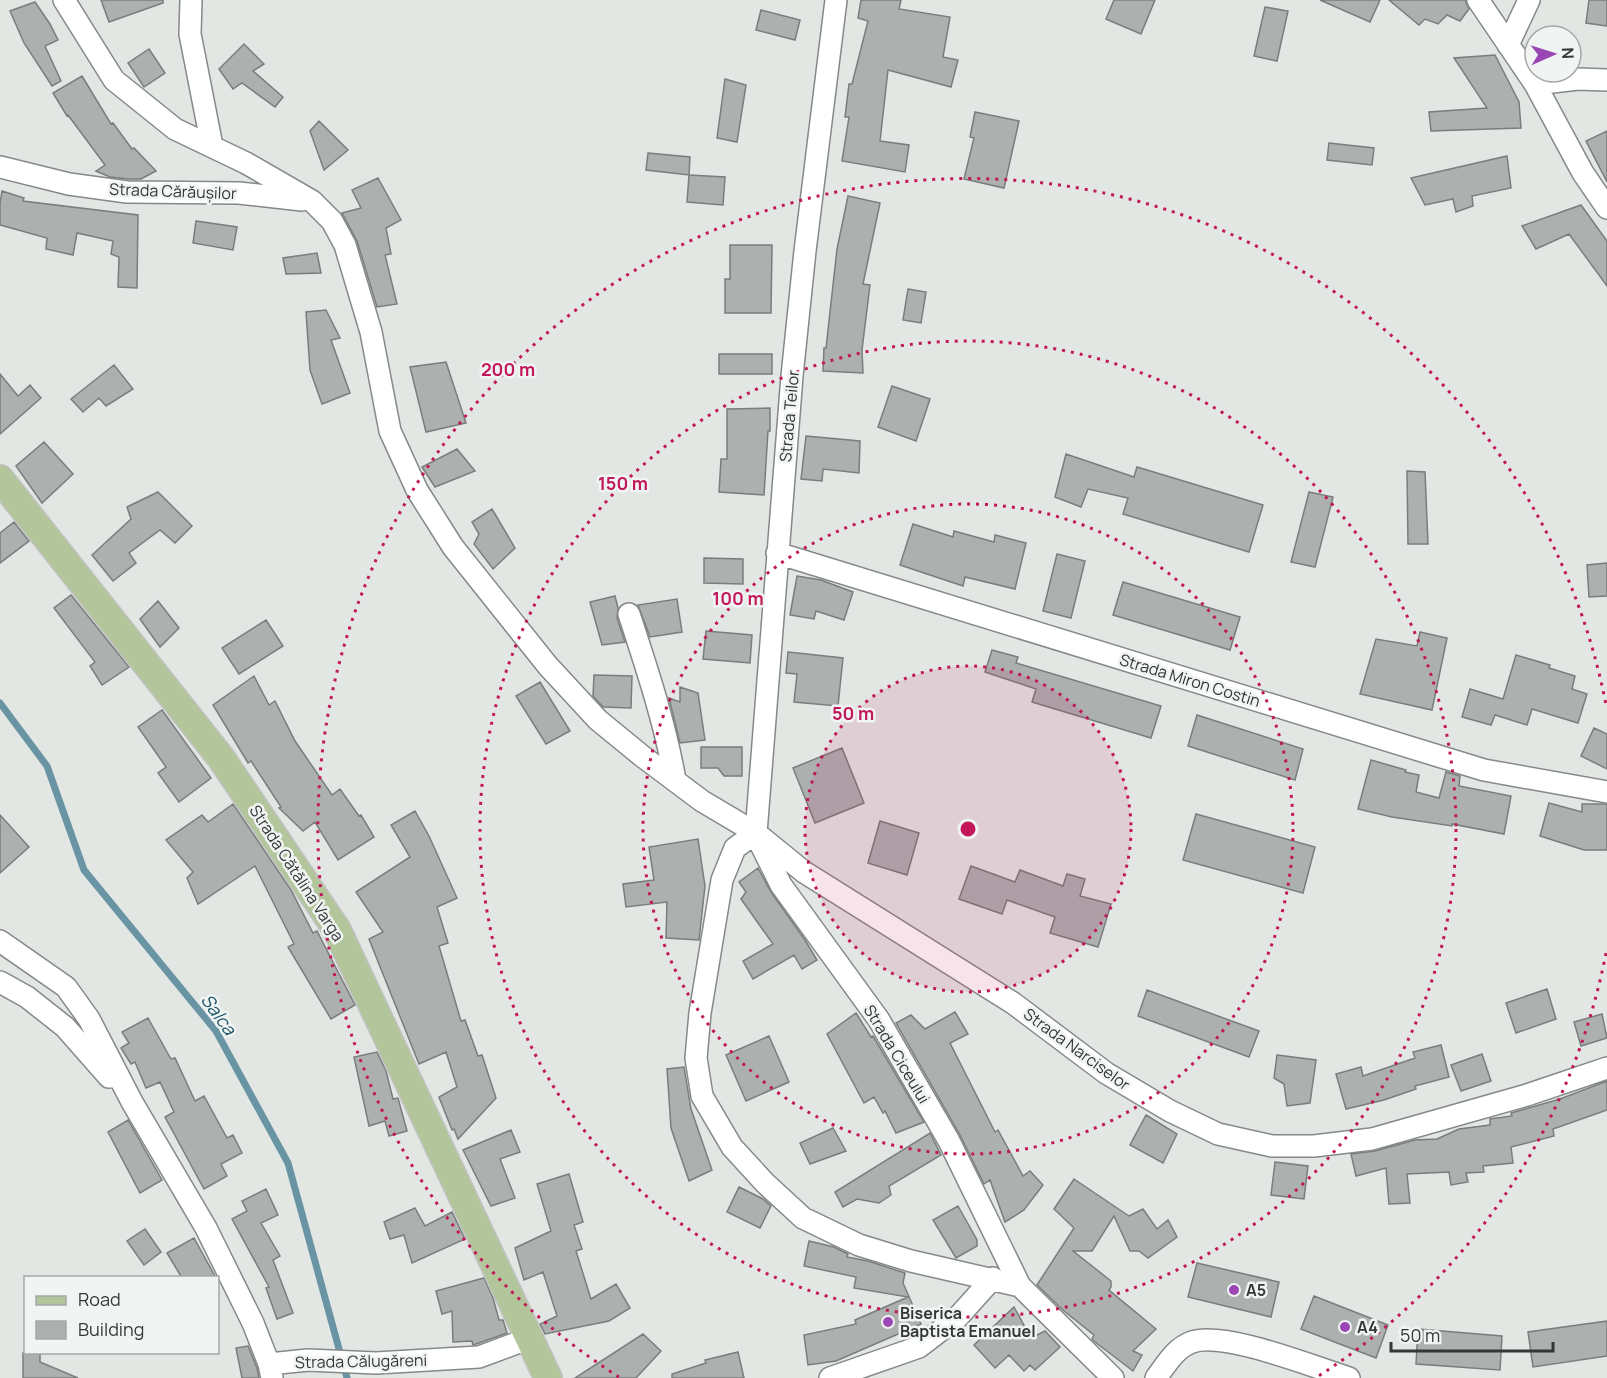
<svg xmlns="http://www.w3.org/2000/svg" width="1607" height="1378" font-family="Manrope,sans-serif">
	<style>
		.lines { fill: none; stroke-linecap: round; stroke-linejoin: round }
		.stream { stroke: #6994a4; stroke-width: 7 }
		.building { fill: #acb1b0; stroke: #797d7d; stroke-width: 1.5 }
		.minor-casing { stroke: #858987; stroke-width: 24 }
		.major-casing { stroke: #c2c3c3; stroke-width: 30 }
		.minor { stroke: #fff; stroke-width: 21 }
		.major { stroke: #b3c59b; stroke-width: 27 }
		.ring { fill: none; stroke: #c2185b; stroke-width: 3; stroke-dasharray: 3 6 }
		.poi-dot { fill: #9a46b4; stroke: #f0f4f2; stroke-width: 2 }
		.labels { text-anchor: middle; dominant-baseline: central; stroke-width: 5; stroke-linejoin: round; paint-order: stroke }
		.street-label { font-size: 16px; fill: #353736; stroke: #f0f4f2 }
		.poi-label { font-size: 16px; font-weight: bold; fill: #353736; stroke: #f0f4f2; text-anchor: start }
		.water-label { font-size: 18px; font-style: italic; fill: #1b5568; stroke: #f0f4f2 }
		.centre { fill: #c2185b; stroke: #f0f4f2; stroke-width: 3 }
		.ring-label { font-size: 18px; text-anchor: middle; font-weight: bold; fill: #c2185b; stroke: #f0f4f2; stroke-width: 5; stroke-linejoin: round; paint-order: stroke }
	</style>
	<rect width="100%" height="100%" fill="#e3e7e4"/>
	<g class="lines">
		<path class="stream" d="M0 703 47 766 84 870 216 1031 288 1163 347 1378"/>
	</g>
	<path class="building" d="M101 0H163V3L109 22Z
		M861 0H901L899 9 950 17 943 57 958 60 951 87 888 70 880 141 909 145 905 172 842 161 849 117H845L849 84H852L868 21 858 18Z
		M1114 0H1155L1141 34 1106 19Z
		M1320 0H1380L1370 22Z
		M1389 0H1465L1469 9 1460 21 1447 15 1438 24 1425 19 1419 25Z
		M1589 0H1607V26L1586 23Z
		M35 2 50 24 58 40 45 46 61 81 52 86 24 43 10 11Z
		M1265 7 1288 11 1277 61 1254 56Z
		M761 10 800 20 795 40 756 30Z
		M244 44 264 64 253 71 283 97 275 107 242 83 233 89 219 69Z
		M149 49 165 73 144 87 128 63Z
		M1495 55 1519 102 1521 128 1431 131 1429 112 1487 108 1454 58Z
		M82 76 111 124 113 123 132 149 134 148 156 171 141 179H128L110 177 96 171 105 165 68 115 67 116 53 93Z
		M725 79 746 85 737 142 717 138Z
		M975 112 1019 121 1004 188 964 179 974 138 970 137Z
		M319 121 348 150 324 170 310 131Z
		M1607 131V182L1586 141Z
		M1329 143 1374 148 1372 165 1327 160Z
		M648 153 690 157 689 175 646 170Z
		M1507 156 1511 188 1472 196 1473 206 1456 212 1453 199 1425 205 1411 178Z
		M689 175 725 177 723 205 687 202Z
		M378 178 401 220 386 228 391 254 385 255 397 304 377 307 357 241 342 213 361 208 352 190Z
		M2 191 24 198 23 201 138 215 137 288 118 287 119 257 111 254 113 241 77 233 73 255 46 249 47 238 0 225V203Z
		M848 196 880 203 863 284 870 285 862 350 863 373 823 371 824 348H826L837 249Z
		M1581 205 1607 241V286L1569 234 1536 249 1522 226Z
		M196 221 237 227 233 250 193 243Z
		M730 245H772L771 313H725V279H730Z
		M317 253 321 273 286 274 283 258Z
		M908 289 926 292 921 323 903 320Z
		M326 310 340 338 331 340 350 393 322 404 310 370 306 312Z
		M719 354H772V374H719Z
		M446 362 466 423 426 432 410 367Z
		M114 365 133 389 106 406 99 398 83 412 71 399Z
		M0 374 18 396 30 385 41 398 0 434Z
		M892 386 930 399 916 441 878 427Z
		M770 408V431H768L764 495 719 492 721 459H727V409Z
		M806 436 860 441 859 473 823 469 822 481 801 479Z
		M44 442 73 474 42 503 16 466Z
		M457 449 475 471 435 487 422 467Z
		M1066 454 1134 477 1137 467 1263 505 1249 552 1123 514 1128 498 1088 489 1081 507 1055 497Z
		M1407 471 1425 472 1428 544H1408Z
		M158 492 192 526 175 543 160 530 129 553 136 563 113 581 92 555 131 519 127 507Z
		M1309 492 1333 497 1315 567 1291 562Z
		M492 509 515 548 493 569 474 544 479 534 472 522Z
		M14 522 29 541 0 563V533Z
		M913 524 953 537 954 531 994 542 995 535 1026 543 1015 589 965 577 963 586 900 565Z
		M1057 554 1085 561 1071 618 1043 611Z
		M704 558 743 559V584L704 583Z
		M1607 563V596L1589 597 1587 565Z
		M797 576 821 580 853 592 844 620 816 611 814 619 790 615Z
		M1123 582 1240 617 1230 650 1113 615Z
		M71 595 129 667 102 685 90 666 95 662 54 608Z
		M615 596 618 608 617 618 625 642 602 645 590 602Z
		M677 599 682 632 650 637 638 605Z
		M158 601 179 628 160 647 140 619Z
		M266 620 283 646 239 674 222 648Z
		M706 631 752 635 750 663 703 659Z
		M1420 632 1447 638 1432 710 1360 694 1376 639 1417 646Z
		M992 650 1018 657 1016 663 1161 706 1151 738 1032 702 1036 689 985 672Z
		M788 652 843 658 838 706 794 702 797 674 786 673Z
		M1516 655 1550 665 1549 668 1575 676 1572 689 1587 694 1578 723 1532 709 1527 725 1495 715 1491 725 1462 717 1470 689 1503 699Z
		M594 675 632 676 631 708 603 707 593 696Z
		M254 676 269 705 275 701 295 741 332 795 340 789 359 816 361 815 374 837 338 860 315 822 303 831 279 808 281 807 251 761 248 763 213 705Z
		M540 682 570 731 546 744 516 696Z
		M680 687 698 693 705 740 680 743 669 698 680 702Z
		M162 710 211 778 179 802 158 773 166 767 138 727Z
		M1197 715 1303 749 1295 780 1188 746Z
		M1594 728 1607 734V769L1581 756Z
		M701 747H742V776H724L718 768H701Z
		M842 748 864 803 815 823 793 768Z
		M1371 760 1406 770 1405 772 1419 775 1416 792 1439 798 1446 772 1460 776 1459 786 1511 796 1504 834 1452 824V826L1392 817 1358 809Z
		M1549 803 1582 812V804H1607V850H1584L1540 836Z
		M233 804 291 890 313 933 317 931 355 1005 331 1019 288 947 294 944 255 866 198 904 187 878 193 872 166 840 202 815 208 822Z
		M415 811 429 836 457 898 437 907 448 943 439 946 461 1021 465 1020 478 1056 482 1055 496 1098 458 1139 454 1129 452 1130 439 1097 457 1087 446 1052 419 1064 369 939 383 932 356 892 410 857 391 825Z
		M1196 814 1315 847 1303 893 1183 860Z
		M0 815 29 847 0 873Z
		M880 821 919 833 907 875 868 863Z
		M698 839 705 886 699 940 666 938 667 902 626 907 623 884 654 880 649 847Z
		M971 866 1015 882 1020 870 1063 886 1067 874 1085 879 1080 896 1111 904 1098 947 1050 933 1055 917 1007 900 1002 914 959 899Z
		M758 868 771 892 805 940 817 960 802 969 794 955 753 979 743 961 773 944 741 899 746 892 739 882Z
		M1547 989 1556 1019 1516 1033 1506 1003Z
		M1147 990 1259 1031 1249 1057 1138 1016Z
		M955 1012 968 1034 950 1043 995 1132 998 1130 1023 1176 1030 1171 1043 1185 1024 1210 1005 1222 990 1180 984 1184 960 1135 896 1023 911 1015 925 1029Z
		M856 1013 871 1037 873 1036 924 1122 896 1133 885 1111 883 1113 874 1097 864 1103 827 1034Z
		M1602 1014 1607 1038 1581 1046 1574 1022Z
		M148 1018 171 1059 175 1058 195 1101 204 1096 227 1138 233 1135 242 1153 221 1164 227 1176 204 1189 165 1117 174 1112 160 1082 146 1088 135 1062 131 1064 121 1048 129 1043 122 1032Z
		M769 1036 789 1082 746 1101 726 1055Z
		M1441 1045 1449 1077 1415 1086 1416 1089 1384 1100 1346 1109 1336 1074 1361 1067 1363 1076 1415 1058 1413 1052Z
		M377 1052 386 1071 393 1099 398 1098 407 1131 389 1136 385 1121 369 1126 354 1057Z
		M1482 1054 1491 1081 1461 1091 1451 1065Z
		M1277 1055 1316 1060 1310 1103 1287 1106 1284 1084 1274 1078Z
		M684 1067 691 1109 712 1170 689 1181 671 1128 667 1069Z
		M1607 1081V1110L1553 1129 1554 1136 1511 1147 1513 1163 1483 1166 1484 1172 1466 1173 1468 1182 1451 1185 1449 1172 1407 1174 1410 1203 1389 1204 1386 1168 1356 1176 1351 1154 1375 1151 1415 1140 1437 1139 1459 1129 1490 1125V1119L1512 1116 1511 1113 1560 1099Z
		M1146 1115 1177 1134 1163 1163 1130 1145Z
		M128 1120 162 1180 140 1193 108 1132Z
		M833 1128 846 1151 810 1164 800 1143Z
		M511 1130 520 1152 500 1159 515 1198 491 1206 463 1150Z
		M930 1133 941 1155 889 1186 891 1195 879 1203 857 1199 843 1207 835 1192Z
		M1275 1162 1308 1166 1304 1199 1271 1195Z
		M569 1174 583 1222 574 1225 582 1249 576 1251 591 1299 616 1284 630 1308 609 1321 545 1334 540 1324 557 1316 543 1272 524 1280 515 1248 551 1231 537 1184Z
		M1074 1179 1129 1216 1143 1209 1157 1229 1168 1220 1177 1237 1148 1258 1139 1251H1130L1114 1216 1092 1251H1073L1111 1281V1287L1109 1290 1156 1329 1133 1351 1142 1355 1133 1371 1095 1342 1092 1339 1094 1335 1064 1311 1037 1285 1074 1228 1054 1209Z
		M739 1187 763 1199 771 1206 760 1228 727 1212Z
		M266 1189 278 1215 261 1223 280 1256 273 1260 293 1313 277 1319 266 1288 269 1287 232 1219 247 1211 242 1201Z
		M958 1206 977 1240V1246L956 1258 933 1220Z
		M415 1208 425 1226 452 1212 465 1239 412 1263 404 1235 390 1239 384 1222Z
		M145 1229 161 1252 144 1265 127 1241Z
		M194 1238 216 1278H182L167 1253Z
		M809 1241 834 1247 848 1254 847 1257 868 1261 905 1273 903 1283 921 1324 836 1361 808 1365 804 1335 856 1324 855 1320 908 1297 854 1288 856 1277 804 1266Z
		M1197 1263 1279 1282 1271 1317 1188 1297Z
		M484 1278 493 1298 499 1320H503L507 1333 476 1344 473 1345 472 1341 453 1342 452 1311 442 1314 436 1291Z
		M1314 1296 1388 1325 1376 1358 1301 1329Z
		M1014 1307 1031 1338 1045 1331 1060 1347 1035 1370 1030 1365 1024 1371 1009 1355 995 1368 974 1345Z
		M1607 1321V1356L1533 1367 1528 1332Z
		M1418 1329 1502 1336 1500 1370 1416 1364Z
		M643 1334 661 1351 636 1378H575Z
		M248 1346 257 1368 259 1378H242L236 1348Z
		M738 1352 744 1378H672V1374L706 1363 705 1360Z
		M23 1353H40V1362L78 1378H23Z"/>
	<g class="lines">
		<defs>
			<path id="minor" d="M64 0 114 80 175 129 246 163 312 201 332 221 345 245 371 332 390 431 417 490 453 547 548 666 598 720 642 756 702 801 756 833 804 872 1013 1003 1106 1073 1170 1111 1218 1134 1272 1146H1314L1372 1139 1527 1095 1607 1068
				M191 0 190 34 212 146
				M1478 0 1535 84 1583 173 1607 208
				M1508 45 1529 0
				M1535 84 1578 79 1607 80
				M0 167 69 184 127 192 239 193 302 200
				M777 553 1484 770 1607 792
				M629 614C647 669 665 723 675 780
				M756 833 792 376 805 251 836 0
				M756 833 735 848 722 880 700 1013 696 1058 702 1096 732 1147 765 1183 803 1218 859 1245 911 1261 1020 1286
				M758 839 781 885 879 1020 949 1141 1020 1286 1113 1378
				M0 941 66 987 89 1019 132 1102 206 1228 253 1323 269 1364 272 1378
				M0 982 27 997 65 1027 109 1077
				M269 1364 308 1360 376 1363 479 1357 530 1338
				M830 1378 919 1347 957 1318 993 1278
				M1156 1378C1166 1365 1175 1348 1192 1342 1224 1331 1314 1367 1349 1378"/>
			<path id="major" d="M0 479 221 758 337 930 548 1378"/>
		</defs>
		<use href="#minor" class="minor-casing"/>
		<use href="#major" class="major-casing"/>
		<use href="#minor" class="minor"/>
		<use href="#major" class="major"/>
	</g>
	<circle cx="968" cy="829" r="163" fill="#c2185b" fill-opacity=".12"/>
	<g class="ring">
		<circle cx="968" cy="829" r="163"/>
		<circle cx="968" cy="829" r="325"/>
		<circle cx="968" cy="829" r="488"/>
		<path d="M1606 953A650 650 0 0 1 1317 1377M619 1377A650 650 0 1 1 1606 705"/>
	</g>
	<g class="poi-dot">
		<circle cx="1234" cy="1290" r="6"/>
		<circle cx="888" cy="1322" r="6"/>
		<circle cx="1345" cy="1327" r="6"/>
	</g>
	<g class="labels">
		<g class="street-label">
			<text transform="translate(173 191) rotate(2)">Strada Cărăușilor</text>
			<text transform="translate(789 416) rotate(-85)">Strada Teilor</text>
			<text transform="translate(1190 680) rotate(17)">Strada Miron Costin</text>
			<text transform="translate(297 873) rotate(57)">Strada Cătălina Varga</text>
			<text transform="translate(1077 1049) rotate(36)">Strada Narciselor</text>
			<text transform="translate(897 1054) rotate(59)">Strada Ciceului</text>
			<text transform="translate(361 1361) rotate(-1)">Strada Călugăreni</text>
		</g>
		<g class="poi-label">
			<text x="1246" y="1290">A5</text>
			<text x="900" y="1313">Biserica<tspan x="900" dy="18">Baptista Emanuel</tspan></text>
			<text x="1357" y="1327">A4</text>
		</g>
		<g class="water-label">
			<text transform="translate(219 1014) rotate(54)">Salca</text>
		</g>
	</g>
	<circle cx="968" cy="829" r="9" class="centre"/>
	<g class="ring-label">
		<text x="508" y="376">200 m</text>
		<text x="623" y="490">150 m</text>
		<text x="738" y="605">100 m</text>
		<text x="853" y="720">50 m</text>
	</g>
	<rect x="24" y="1276" width="195" height="78" fill="#f0f4f2" stroke="#a5a8a7" stroke-width="1.5"/>
	<rect x="36" y="1296" width="30" height="9" fill="#b3c59b" stroke="#a5a8a7" stroke-width="1.5"/>
	<text x="78" y="1306" font-size="18" fill="#353736">Road</text>
	<rect x="36" y="1321" width="30" height="18" fill="#acb1b0" stroke="#a5a8a7" stroke-width="1.5"/>
	<text x="78" y="1336" font-size="18" fill="#353736">Building</text>
	<g transform="translate(1553 54) rotate(87)"><circle r="28" fill="#f0f4f2" stroke="#a5a8a7" stroke-width="1.5"/>
	<path d="M0-4.5L10 22L0 15L-10 22Z" fill="#9a46b4"/>
	<text y="-9" font-size="16" font-weight="bold" text-anchor="middle" fill="#353736">N</text>
	</g>
	<path d="M1391 1342v9h162v-9" fill="none" stroke="#353736" stroke-width="3"/>
	<text x="1400" y="1342" font-size="18" fill="#353736" stroke="#f0f4f2" stroke-width="4.5" paint-order="stroke">50 m</text>
</svg>
